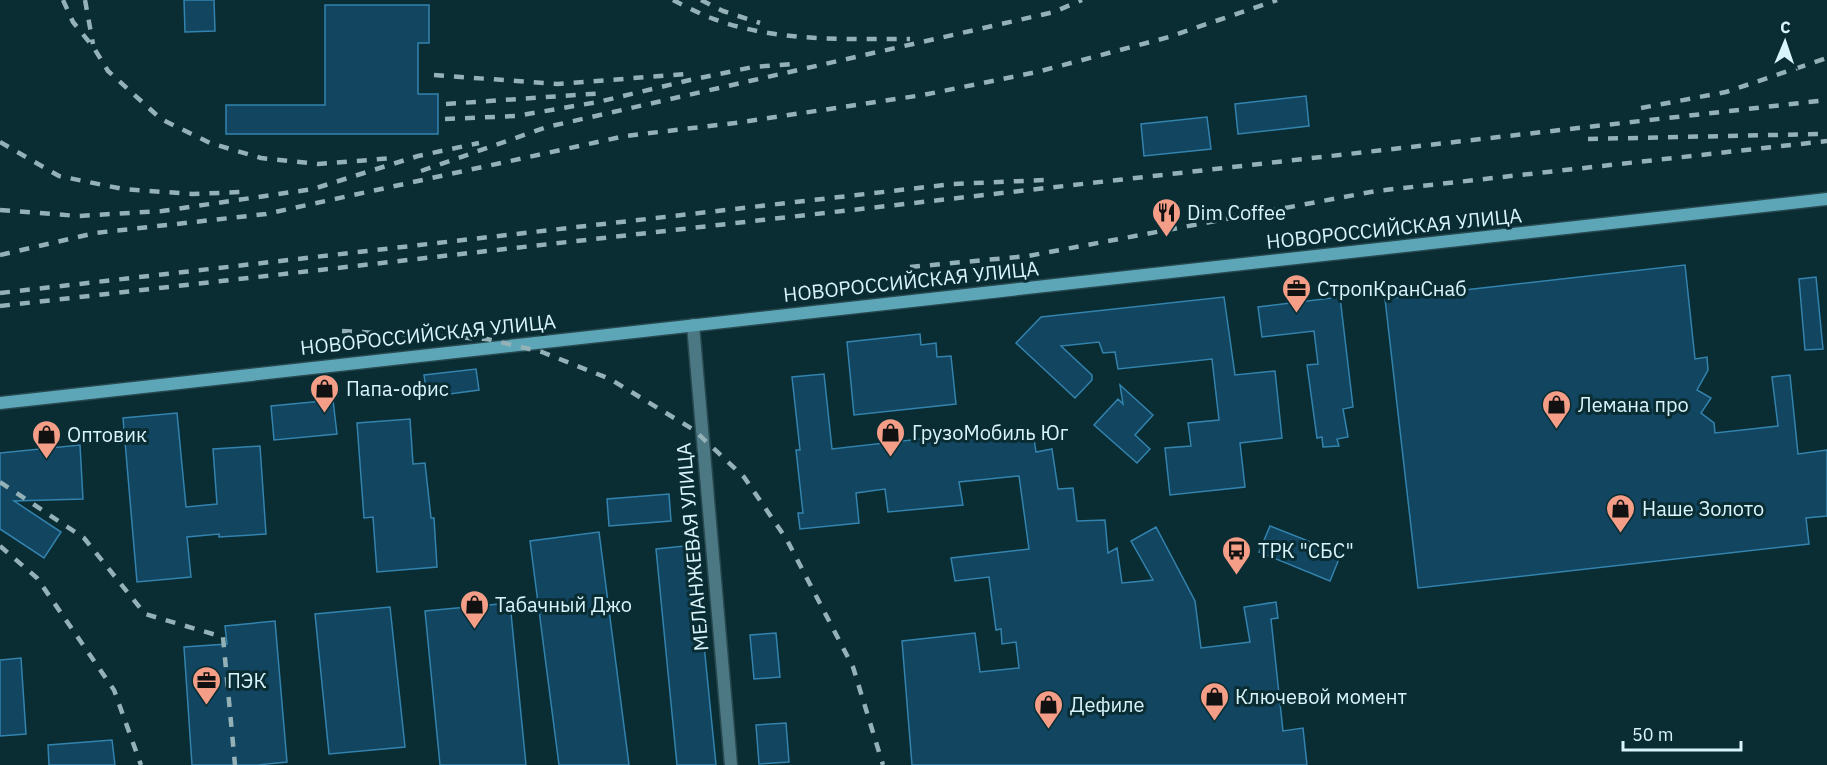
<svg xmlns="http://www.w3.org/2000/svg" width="1827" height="765" font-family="'IBM Plex Sans',sans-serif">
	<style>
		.building { fill: #12455f; stroke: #3383ae; stroke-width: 1.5 }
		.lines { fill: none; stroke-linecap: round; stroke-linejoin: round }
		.minor-casing { stroke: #27484f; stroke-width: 15 }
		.secondary-casing { stroke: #27484f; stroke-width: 15 }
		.minor { stroke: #4b7883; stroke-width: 12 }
		.secondary { stroke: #5ca6b8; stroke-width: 12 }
		.rail { stroke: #94b1b8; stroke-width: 4.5; stroke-dasharray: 10 10; stroke-linecap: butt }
		.labels { text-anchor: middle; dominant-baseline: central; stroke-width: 6; stroke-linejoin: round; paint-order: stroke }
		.poi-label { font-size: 20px; fill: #d9f4fb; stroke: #0a2c33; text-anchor: start }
		.street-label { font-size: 20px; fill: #d9f4fb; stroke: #0a2c33 }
	</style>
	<rect width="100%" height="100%" fill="#0a2c33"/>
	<path class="building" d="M184 0H214L215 31 185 32Z
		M325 5H429V43H418V94H438V134H226V105H325Z
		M1306 96 1309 126 1238 134 1235 104Z
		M1207 117 1211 149 1144 156 1141 124Z
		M1685 265 1695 359 1707 357 1708 370 1697 390 1711 398 1701 413 1714 423 1715 433 1778 426 1772 377 1790 375 1798 454 1827 450V516L1806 518 1809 544 1418 588 1385 299Z
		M1816 277 1823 349 1805 350 1799 279Z
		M1224 297 1235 375 1275 371 1282 438 1240 443 1245 487 1170 495 1165 448 1191 446 1188 423 1219 420 1212 359 1118 369 1115 352 1103 353 1099 342 1061 346 1092 375V380L1075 398 1016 343 1041 317Z
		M1340 297 1353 407 1343 409 1348 437 1337 439 1339 446 1323 447 1322 437 1317 438 1307 365 1318 364 1314 331 1262 337 1258 307Z
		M920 334 921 345 936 343 937 357 951 356 956 404 854 415 847 342Z
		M476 369 479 390 427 397 424 375Z
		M824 374 832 449 991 431V438L1033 432 1036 452 1052 449 1058 489 1073 488 1077 521 1105 520 1108 553 1117 548 1122 583 1153 580 1131 541 1156 527 1195 601 1201 648 1250 642 1244 607 1276 602 1278 618 1271 619 1283 731 1303 728 1307 765H912L902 641 975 633 980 672 1019 668 1016 642 1002 644 1001 629 996 630 989 577 955 581 951 558 1029 549 1019 476 959 482 963 505 888 512 885 489 856 493 859 523 800 529 798 513H803L796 450H800L792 377Z
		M1120 385 1153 415 1135 435 1150 449 1137 463 1094 425 1118 399 1123 404Z
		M333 400 337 434 274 440 271 406Z
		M177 413 186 507 217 504 213 449 260 446 266 534 219 537V534L187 537 191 577 137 582 123 418Z
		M410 419 413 464 425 463 431 518H434L437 567 377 572 373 517 364 518 357 423Z
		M80 445 83 499 14 501 61 532 44 558 0 529V453Z
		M669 494 671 521 609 526 607 499Z
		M1270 526 1341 554 1330 581 1259 552Z
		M599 532 629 765H559L530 541Z
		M694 545 716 765H677L656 549Z
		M510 603 526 765H440L425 611Z
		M390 607 405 747 329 754 315 614Z
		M275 621 287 762 257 765H192L184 647 227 644 225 626Z
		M776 633 780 677 754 679 750 635Z
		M21 658 26 734 0 736V660Z
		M786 723 789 762 759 764 756 725Z
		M112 740 115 765H49L48 745Z"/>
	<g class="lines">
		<defs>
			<path id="minor" d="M693 325 731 765"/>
			<path id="secondary" d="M0 403C609 333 1218 268 1827 199"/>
		</defs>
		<use href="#minor" class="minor-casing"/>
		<use href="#secondary" class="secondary-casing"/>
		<use href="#minor" class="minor"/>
		<use href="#secondary" class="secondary"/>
		<path class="rail" d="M63 0 73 22 94 48 108 71 161 119 210 143 261 158 318 164 394 158
			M85 0 93 44
			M673 0C685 6 698 13 711 18 774 42 843 39 910 39
			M701 0 723 11 760 23
			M434 75 558 84 686 74
			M446 104 605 93
			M1641 108 1726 92 1827 58
			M445 119 516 116 598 102 690 80 753 67 793 64
			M1588 139 1819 134
			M0 142 59 176 123 189 192 194 241 192
			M421 171 547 127 1054 12 1082 0
			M0 210 78 216 162 211 313 189 418 156 479 143
			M0 255 95 233 266 214 625 136 735 123 923 95 1037 72 1169 37 1277 0
			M910 267 1028 256 1376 191 1827 141
			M0 293 953 184 1044 180
			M0 306 1827 100
			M342 331 487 339 542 352 610 379 694 430 744 477 787 540 853 667 883 765
			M0 482 84 538 145 614 223 637 235 765
			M0 546 37 578 114 690 141 765"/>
	</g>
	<defs>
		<symbol id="restaurant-pin" viewBox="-11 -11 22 30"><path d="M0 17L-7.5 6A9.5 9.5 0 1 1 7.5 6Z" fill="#f49e87" stroke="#0a2c33"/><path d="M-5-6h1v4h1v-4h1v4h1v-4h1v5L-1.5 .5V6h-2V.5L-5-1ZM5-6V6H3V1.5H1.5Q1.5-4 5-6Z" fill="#111"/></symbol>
		<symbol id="office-pin" viewBox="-11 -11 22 30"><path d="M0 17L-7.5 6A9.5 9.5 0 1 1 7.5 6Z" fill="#f49e87" stroke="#0a2c33"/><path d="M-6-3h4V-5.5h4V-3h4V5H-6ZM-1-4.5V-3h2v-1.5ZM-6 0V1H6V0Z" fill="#111"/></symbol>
		<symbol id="shop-pin" viewBox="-11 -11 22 30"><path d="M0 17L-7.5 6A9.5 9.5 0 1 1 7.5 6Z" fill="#f49e87" stroke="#0a2c33"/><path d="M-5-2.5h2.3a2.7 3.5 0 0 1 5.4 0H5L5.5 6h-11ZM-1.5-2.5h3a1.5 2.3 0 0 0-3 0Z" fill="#111"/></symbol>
		<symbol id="bus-pin" viewBox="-11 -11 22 30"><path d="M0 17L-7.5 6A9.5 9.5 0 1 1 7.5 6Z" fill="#f49e87" stroke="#0a2c33"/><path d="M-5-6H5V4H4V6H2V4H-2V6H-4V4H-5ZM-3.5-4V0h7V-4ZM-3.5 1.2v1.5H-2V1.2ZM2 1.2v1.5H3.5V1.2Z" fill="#111"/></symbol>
	</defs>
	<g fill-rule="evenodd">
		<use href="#restaurant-pin" x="1150" y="196" width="33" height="45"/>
		<use href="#office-pin" x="1280" y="272" width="33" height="45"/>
		<use href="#shop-pin" x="308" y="372" width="33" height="45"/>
		<use href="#shop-pin" x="1540" y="388" width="33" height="45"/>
		<use href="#shop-pin" x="874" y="416" width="33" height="45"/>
		<use href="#shop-pin" x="30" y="418" width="33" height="45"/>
		<use href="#shop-pin" x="1604" y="492" width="33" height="45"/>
		<use href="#bus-pin" x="1220" y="534" width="33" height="45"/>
		<use href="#shop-pin" x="458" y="588" width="33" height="45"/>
		<use href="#office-pin" x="190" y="664" width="33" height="45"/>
		<use href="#shop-pin" x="1198" y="680" width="33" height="45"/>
		<use href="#shop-pin" x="1032" y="688" width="33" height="45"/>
	</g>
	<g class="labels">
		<g class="poi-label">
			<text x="1187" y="212">Dim Coffee</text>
			<text x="1317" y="288">СтропКранСнаб</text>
			<text x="346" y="388">Папа-офис</text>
			<text x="1578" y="404">Лемана про</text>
			<text x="912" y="432">ГрузоМобиль Юг</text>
			<text x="67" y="434">Оптовик</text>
			<text x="1642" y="508">Наше Золото</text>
			<text x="1258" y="550">ТРК "СБС"</text>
			<text x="495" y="604">Табачный Джо</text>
			<text x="227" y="680">ПЭК</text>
			<text x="1235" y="696">Ключевой момент</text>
			<text x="1070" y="704">Дефиле</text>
		</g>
		<g class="street-label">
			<text transform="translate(1394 228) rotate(-6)">НОВОРОССИЙСКАЯ УЛИЦА</text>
			<text transform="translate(911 281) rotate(-6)">НОВОРОССИЙСКАЯ УЛИЦА</text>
			<text transform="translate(428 334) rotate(-6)">НОВОРОССИЙСКАЯ УЛИЦА</text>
			<text transform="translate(692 547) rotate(-95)">МЕЛАНЖЕВАЯ УЛИЦА</text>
		</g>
	</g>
	<g transform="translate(1785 42) rotate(2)" stroke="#0a2c33" stroke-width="4.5" paint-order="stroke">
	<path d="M0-4.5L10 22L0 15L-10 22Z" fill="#d9f4fb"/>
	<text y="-9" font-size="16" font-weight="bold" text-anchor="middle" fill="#d9f4fb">С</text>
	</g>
	<path d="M1623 741v9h118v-9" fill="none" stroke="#d9f4fb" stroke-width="3"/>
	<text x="1632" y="741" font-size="18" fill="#d9f4fb" stroke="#0a2c33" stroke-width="4.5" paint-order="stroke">50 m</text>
</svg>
